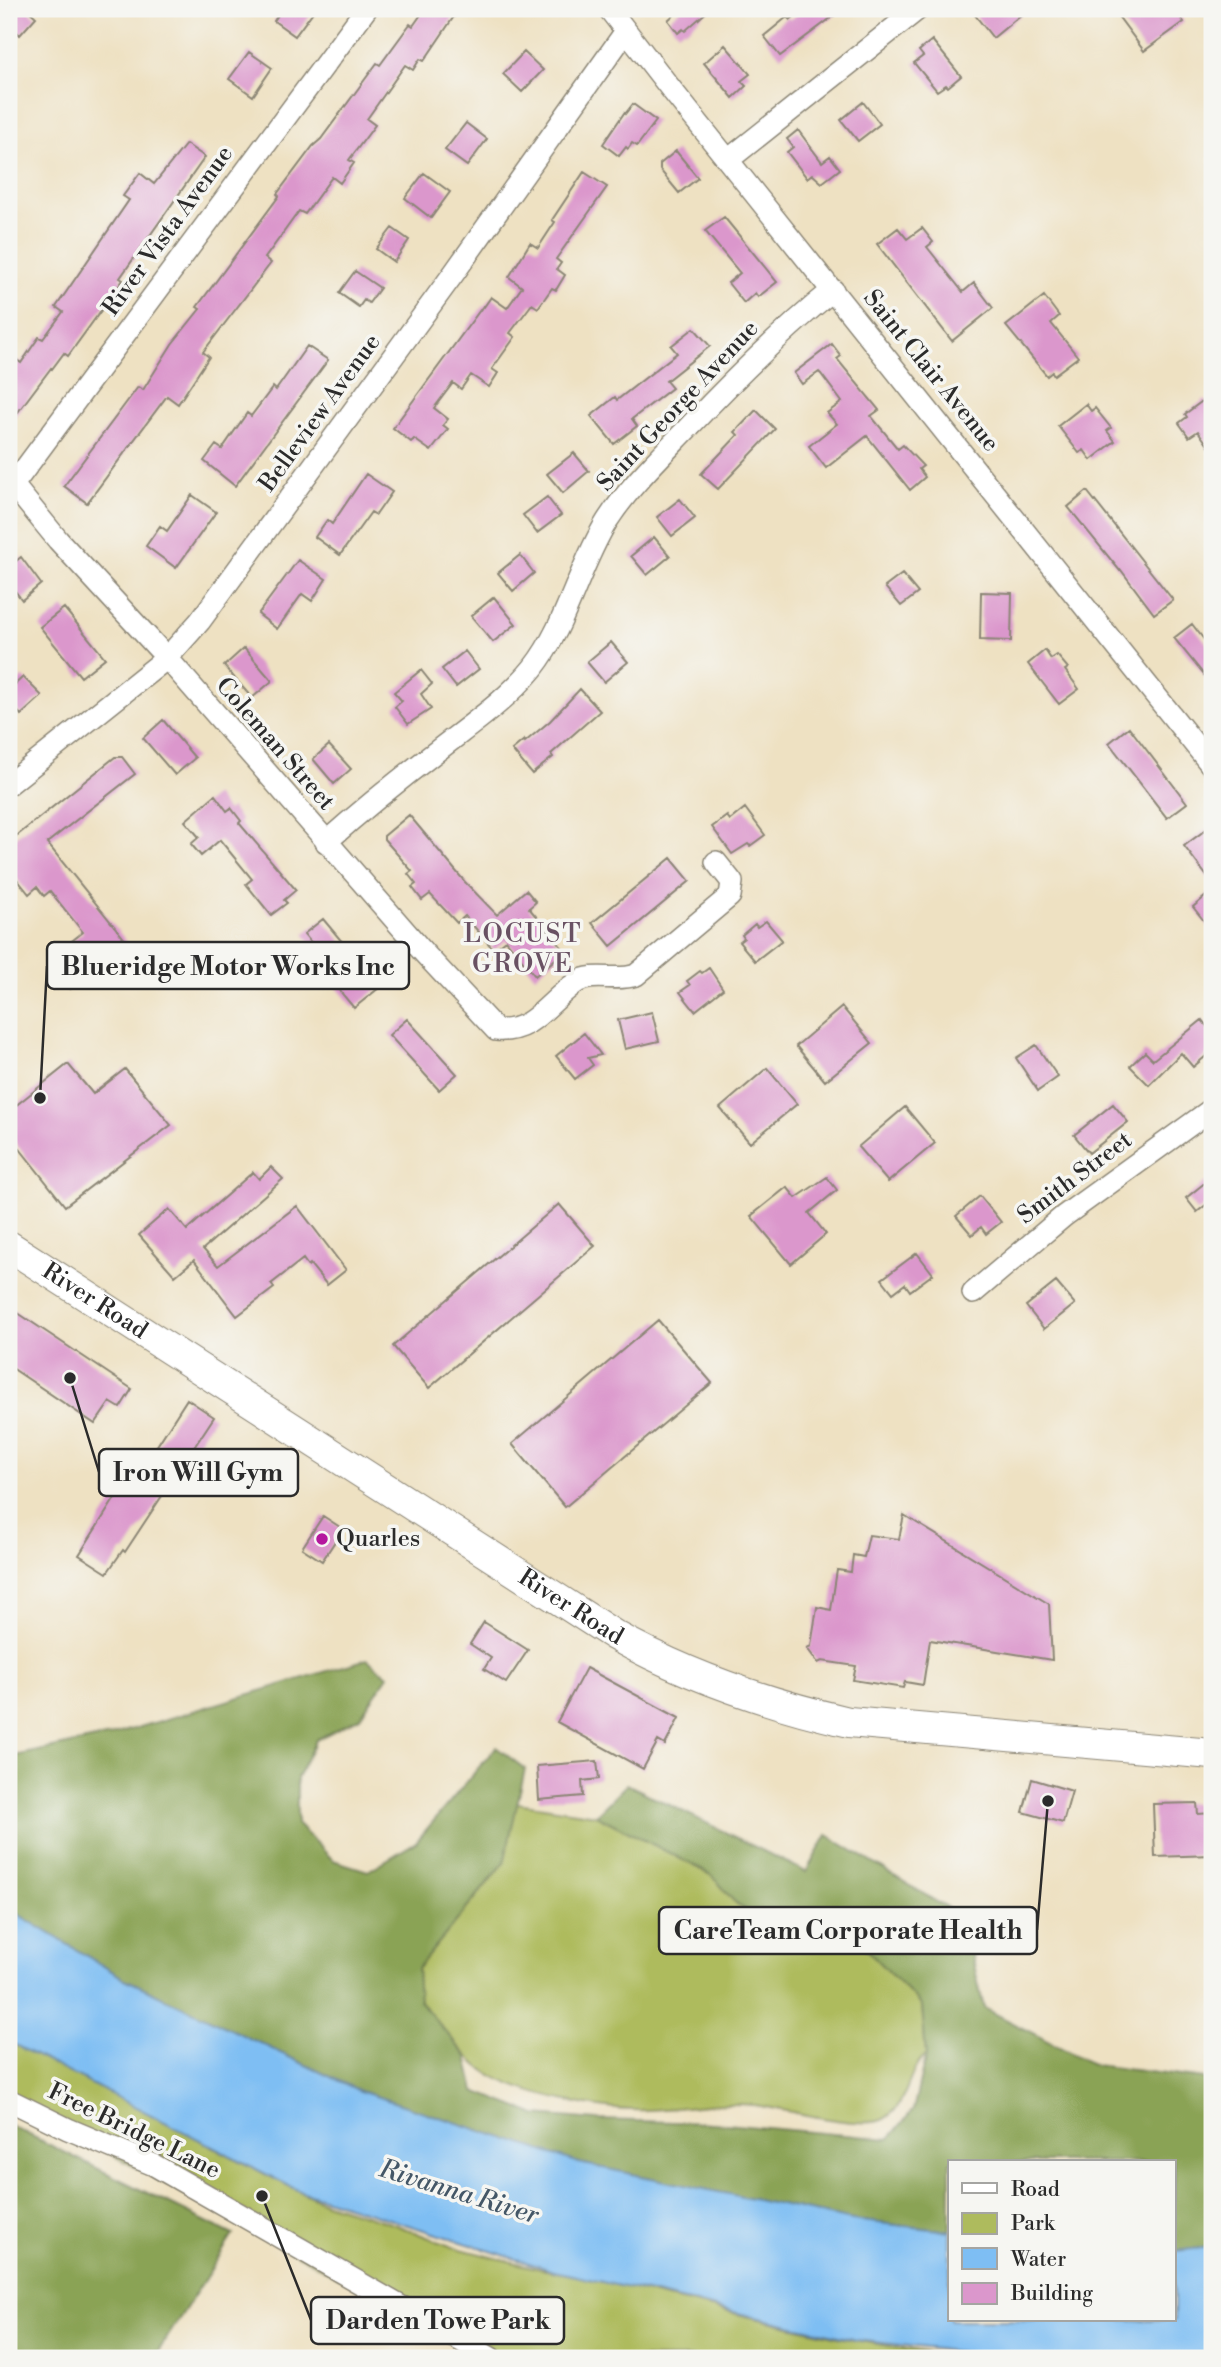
<svg xmlns="http://www.w3.org/2000/svg" width="1221" height="2367" font-family="'Libre Bodoni',serif">
	<style>
		.green { fill: #aebb5d; stroke: #6c7344; stroke-width: 2 }
		.forest { fill: #8aa354; stroke: #5a6740; stroke-width: 2 }
		.water { fill: #7ebef3; stroke: #54748f; stroke-width: 2 }
		.building { fill: #db97cc }
		.lines { fill: none; stroke-linecap: round; stroke-linejoin: round }
		.street-casing { stroke: #8c8676; stroke-width: 24 }
		.secondary-casing { stroke: #8c8676; stroke-width: 32 }
		.street { stroke: #fff; stroke-width: 21 }
		.secondary { stroke: #fff; stroke-width: 30 }
		.poi-dot { fill: #b5179e; stroke: #f6f6f2; stroke-width: 2.5 }
		.labels { text-anchor: middle; dominant-baseline: central; stroke-width: 7; stroke-linejoin: round; paint-order: stroke }
		.street-label { font-size: 24px; fill: #2b2b2b; stroke: #f6f6f2 }
		.poi-label { font-size: 24px; fill: #2b2b2b; stroke: #f6f6f2; text-anchor: start }
		.neighbourhood-label { font-size: 26px; letter-spacing: 2px; fill: #695163; stroke: #f6f6f2 }
		.water-label { font-size: 26px; font-style: italic; fill: #445767; stroke: #f6f6f2 }
		.leader { fill: none; stroke: #2b2b2b; stroke-width: 2.5 }
		.callout-dot { fill: #2b2b2b; stroke: #f6f6f2; stroke-width: 2.5 }
		.callout { fill: #f6f6f2; stroke: #2b2b2b; stroke-width: 2.5 }
		.callout-label { font-size: 26px; text-anchor: middle; font-weight: bold; fill: #2b2b2b }
	</style>
	<rect width="100%" height="100%" fill="#f6f6f2"/>
	<filter id="ink" filterUnits="userSpaceOnUse"><feTurbulence type="fractalNoise" baseFrequency=".0143" numOctaves="2"/><feDisplacementMap in="SourceGraphic" scale="14" xChannelSelector="R" yChannelSelector="G"/><feConvolveMatrix kernelMatrix="1 2 1 2 8 2 1 2 1" color-interpolation-filters="sRGB"/></filter>
	<filter id="wash" filterUnits="userSpaceOnUse"><feTurbulence type="fractalNoise" baseFrequency=".00686" numOctaves="4" result="noise"/><feDisplacementMap in="SourceGraphic" scale="28" xChannelSelector="R" yChannelSelector="G"/><feGaussianBlur stdDeviation="1.57" result="paint"/><feColorMatrix in="noise" values="0 0 0 0 0 0 0 0 0 0 0 0 0 0 0 0 0 1.4 0 .05"/><feComposite in="paint" operator="in"/></filter>
	<g filter="url(#wash)">
		<rect width="100%" height="100%" fill="#eee1c2"/>
		<path class="green" d="M517 1803 596 1815 712 1875 737 1905 776 1925 821 1923 861 1944 922 2006 926 2055C906 2071 910 2104 884 2119 862 2131 781 2108 753 2105 717 2101 683 2109 647 2110 607 2112 528 2096 493 2076 476 2067 463 2052 450 2037 442 2028 424 2011 419 2001 416 1992 418 1978 417 1969L504 1863Z
			M9 2041 153 2111 206 2144 297 2190 326 2203 396 2225 453 2247 540 2269 604 2280 658 2296 838 2337 957 2358H488L9 2099Z"/>
		<path class="forest" d="M367 1659 388 1676 360 1717 316 1740 297 1778V1824L333 1860 368 1871 416 1842 496 1747 525 1769 504 1863 417 1969 419 2000 467 2057 475 2091 536 2115 598 2120 714 2123 889 2139 913 2110 926 2055 922 2006 861 1944 821 1923 776 1925 737 1905 712 1875 596 1815 627 1784 806 1872 827 1835 963 1918 984 2008 1094 2065 1212 2080V2247L1174 2251V2162H950V2231L852 2220 579 2163 360 2091 125 1979 9 1909V1757L110 1736Z
			M9 2125 233 2235 154 2358H9Z"/>
		<path class="water" d="M9 1909 125 1979 360 2091 579 2163 852 2220 950 2231V2320H1174V2251L1212 2247V2358H1015L856 2340 554 2271 297 2190 9 2042Z"/>
		<g id="blocks">
			<path class="building" d="M9 9H27L36 17 20 35 9 25Z
				M282 9H315L295 36 274 21Z
				M425 9H459L424 61 420 59 413 70 405 65 367 119 375 125 349 160 354 163 340 183 332 177 305 214 299 211 265 258 271 263 203 352 209 357 178 404 167 396 87 503 64 486 138 387 143 390 172 344 200 309 197 307 279 196 277 194 313 146 321 139 377 63 380 65 410 24 413 26Z
				M681 9H710L685 31 683 29 678 33 668 20Z
				M804 9H843L780 56 764 36 787 17 790 20Z
				M983 9H1028L993 38 975 15Z
				M1129 9H1194L1181 18 1184 22 1144 51 1118 16Z
				M932 40 961 76 948 87 946 85 937 91 914 63 923 56 919 51Z
				M725 45 750 74 741 81 746 86 733 98 704 63Z
				M249 52 272 68 253 96 229 79Z
				M524 52 543 70 522 92 503 74Z
				M863 102 880 124 858 141 841 120Z
				M633 104 656 121 637 146 632 143 628 149 626 147 619 156 603 144 624 113 625 114Z
				M466 123 487 139 467 166 445 150Z
				M798 130 822 162 830 156 840 169 822 183 812 174 807 178 787 152 793 147 787 139Z
				M186 144 205 157 120 278 123 280 68 356 64 353 52 369 51 368 9 424V354L21 363 39 337 43 339 63 312 56 307 129 200 123 196 140 173 154 184Z
				M676 151 698 178 679 193 660 170V164Z
				M584 172 607 187 556 259 561 263 557 269 565 275 556 290 552 288 538 308 532 304 510 333 515 337 492 369 498 373 489 387 471 375 461 389 453 383 434 408 448 419 443 425 448 429 431 451 414 439 411 442 393 428 483 306 484 307 491 297 507 308 522 287 509 277 530 243 538 248 555 222 552 220Z
				M424 173 450 192 431 218 405 198Z
				M724 217 777 282 758 297 755 293 744 303 728 283 740 273 705 231Z
				M392 228 409 240 394 262 376 249Z
				M898 228 907 239 922 228 933 242 927 247 963 292 974 283 993 308 952 341 877 244Z
				M355 271 380 288 369 303 364 300 359 307 339 293Z
				M1044 296 1059 316 1051 323 1078 357 1054 375 1052 372 1047 376 1006 326Z
				M694 328 710 346 666 381 672 388 632 419 637 426 614 444 591 416 615 397 617 400 677 353 671 346Z
				M832 344 841 356 837 359 879 410 871 416 898 449 903 445 923 466 919 469 925 477 910 490 867 436 826 468 809 446 837 424 827 413 842 402 821 374 819 372 802 384 794 373Z
				M307 346 328 360 235 486 204 461 216 445 222 449 247 413 251 416 273 387 276 390Z
				M1205 399 1212 409V451L1198 431 1189 437 1179 423 1187 417 1185 414Z
				M1086 404 1091 411 1095 408 1111 428 1107 431 1115 441 1091 460 1084 450 1079 453 1058 426Z
				M756 410 775 429 718 489 701 474 738 435 735 432Z
				M574 453 589 471 563 493 547 474Z
				M366 474 392 492 376 515 371 512 340 555 315 537 327 520 332 524Z
				M1087 491 1173 600 1154 614 1121 570 1120 571 1068 507Z
				M192 495 216 512 176 568 146 546 160 526 167 531Z
				M547 497 561 515 537 533 523 515Z
				M680 499 695 518 672 536 657 517Z
				M654 537 670 556 647 575 631 556Z
				M520 555 534 573 513 591 498 573Z
				M21 557 41 584 22 600 9 583V567Z
				M298 560 326 579 312 601 302 594 277 629 258 614Z
				M902 574 918 593 901 606 885 587Z
				M981 592 1012 593 1011 641 980 640Z
				M494 597 516 624 493 642 471 616Z
				M64 608 105 658 81 677 40 627Z
				M1192 624 1212 650V685L1174 638Z
				M611 642 628 662 604 682 587 662Z
				M244 648 272 681 252 698 224 666Z
				M1045 650 1051 659 1057 655 1068 668 1065 670 1079 689 1059 704 1028 664Z
				M465 651 479 669 456 687 442 669Z
				M421 670 432 684 421 694 431 709 408 724 395 707 402 701 394 692Z
				M23 677 42 696 21 715 9 702V690Z
				M580 689 600 711 551 754 553 757 532 774 512 750 524 740 525 742 550 721Z
				M163 720 195 758 175 775 143 738Z
				M1129 727 1187 803 1167 818 1109 743Z
				M329 745 351 769 334 784 313 759Z
				M115 757H122L135 774 47 843 127 942 70 989 47 961 83 932 50 891 44 896 37 887 29 894 9 869V842Z
				M215 795 227 811 231 808 241 821 239 823 296 890 284 900 287 903 271 915 246 884 252 879 220 840 201 856 191 844 199 837 185 821Z
				M745 808 765 835 750 846 748 844 732 854 712 827 727 816 730 820Z
				M409 815 465 882 497 915 526 890 536 902 529 908 565 951 535 976 506 940 494 950 465 916 457 923 430 894 422 900 412 887 416 884 408 874 412 871 384 839V836Z
				M1212 825V883L1184 846Z
				M671 858 690 881 611 946 592 923Z
				M1212 891V931L1193 907Z
				M323 919 380 987 354 1008 329 978 336 973 304 934Z
				M766 921 782 940 755 961 739 942 744 938 742 935 755 924 757 927Z
				M709 968 723 989 695 1011 680 992 690 985 687 981 700 971 702 973Z
				M842 1007 872 1043 825 1081 796 1046Z
				M652 1012 659 1041 625 1049 618 1020Z
				M407 1019 457 1074 439 1090 389 1035Z
				M1202 1020 1212 1033V1051L1193 1067 1181 1053 1149 1085 1130 1066 1145 1052 1153 1060Z
				M584 1033 601 1055 588 1058 593 1065 575 1079 556 1056Z
				M1036 1045 1058 1077 1038 1091 1016 1058Z
				M68 1064 93 1094 125 1069 171 1125 65 1206 9 1135V1111Z
				M767 1068 797 1104 750 1143 720 1108Z
				M1113 1104 1128 1122 1089 1153 1074 1135Z
				M905 1107 935 1143 888 1182 858 1147Z
				M271 1167 283 1179 203 1249 218 1266 297 1206 346 1270 327 1285 310 1264 308 1266 303 1259 271 1284 274 1288 237 1316 194 1260 175 1276 139 1235 169 1209 187 1230 253 1172 259 1179Z
				M827 1177 837 1190 809 1213 826 1234 791 1264 751 1216 787 1187 796 1198Z
				M1212 1177V1200L1197 1212 1186 1198Z
				M980 1196 1001 1222 986 1234 981 1227 972 1235 956 1216Z
				M559 1204 595 1246 429 1388 393 1346Z
				M917 1253 933 1274 910 1291 905 1284 893 1293 882 1279Z
				M1056 1282 1075 1304 1044 1329 1026 1306Z
				M9 1307 132 1389 120 1408 110 1402 95 1424 9 1366Z
				M658 1320 712 1383 565 1507 512 1444Z
				M187 1399 214 1417 125 1552 123 1550 107 1573 79 1555 136 1465 142 1469Z
				M904 1515 1049 1604 1052 1660 930 1640 923 1685 905 1682 903 1688 853 1680 856 1666 822 1661 818 1663 807 1648 811 1646 817 1607 831 1610 837 1570 851 1572 853 1555 864 1557 869 1535 899 1539Z
				M323 1516 343 1529 322 1561 302 1548Z
				M484 1622 528 1650 506 1683 484 1669 491 1658 470 1644Z
				M586 1668 679 1718 665 1745 658 1741 643 1769 557 1722Z
				M597 1761 599 1779 582 1781 583 1796 539 1800 537 1766Z
				M1032 1779 1072 1791 1063 1823 1023 1812Z
				M1197 1803 1198 1814 1212 1813V1855L1155 1857 1153 1804Z"/>
		</g>
	</g>
	<g filter="url(#ink)">
		<use href="#blocks" fill-opacity="0" stroke="#8c8676" stroke-width="2"/>
		<g class="lines">
			<defs>
				<path id="street" d="M609 9 671 89 1212 766
					M728 160 918 9
					M9 480 58 540 167 658 424 953 496 1030C534 1033 548 1001 577 982 594 972 617 982 636 975L730 896 732 882 716 862
					M13 485 366 9
					M9 784 167 658 200 621 454 273 626 31
					M326 842C362 810 399 780 437 751 470 725 506 701 533 668 567 625 578 568 607 521 629 487 658 459 687 429 733 380 780 333 833 290
					M973 1293 1064 1216 1212 1109
					M9 2100 68 2129 154 2165 491 2358"/>
				<g id="secondary">
					<path id="s1" d="M9 1246 614 1635C689 1677 766 1703 849 1722L1212 1754"/>
				</g>
			</defs>
			<use href="#street" class="street-casing"/>
			<use href="#secondary" class="secondary-casing"/>
			<use href="#street" class="street"/>
			<use href="#secondary" class="secondary"/>
		</g>
	</g>
	<circle class="poi-dot" cx="322" cy="1539" r="7"/>
	<g class="labels">
		<g class="street-label">
			<text transform="translate(168 231) rotate(-54)">River Vista Avenue</text>
			<text transform="translate(931 371) rotate(51)">Saint Clair Avenue</text>
			<text transform="translate(678 406) rotate(-47)">Saint George Avenue</text>
			<text transform="translate(320 413) rotate(-54)">Belleview Avenue</text>
			<text transform="translate(275 744) rotate(49)">Coleman Street</text>
			<text transform="translate(1075 1178) rotate(-37)">Smith Street</text>
			<text stroke="none"><textPath href="#s1" startOffset="102">River Road</textPath></text>
			<text stroke="none"><textPath href="#s1" startOffset="668">River Road</textPath></text>
			<text transform="translate(134 2131) rotate(26)">Free Bridge Lane</text>
		</g>
		<g class="poi-label">
			<text x="336" y="1539">Quarles</text>
		</g>
		<g class="neighbourhood-label">
			<text x="523" y="934">LOCUST<tspan x="523" dy="30">GROVE</tspan></text>
		</g>
		<g class="water-label">
			<text transform="translate(459 2192) rotate(17)">Rivanna River</text>
		</g>
	</g>
	<path class="leader" d="M40 1098L47 966M70 1378L99 1472M1048 1801L1037 1930M262 2196L311 2320"/>
	<g class="callout-dot">
		<circle cx="40" cy="1098" r="7"/>
		<circle cx="70" cy="1378" r="7"/>
		<circle cx="1048" cy="1801" r="7"/>
		<circle cx="262" cy="2196" r="7"/>
	</g>
	<g class="callout">
		<rect x="47" y="942" width="362" height="47" rx="7"/>
		<rect x="99" y="1449" width="199" height="47" rx="7"/>
		<rect x="659" y="1907" width="378" height="47" rx="7"/>
		<rect x="311" y="2297" width="253" height="47" rx="7"/>
	</g>
	<g class="callout-label">
		<text x="228" y="975">Blueridge Motor Works Inc</text>
		<text x="198" y="1481">Iron Will Gym</text>
		<text x="848" y="1939">CareTeam Corporate Health</text>
		<text x="438" y="2329">Darden Towe Park</text>
	</g>
	<rect width="1221" height="2367" fill="none" stroke="#f6f6f2" stroke-width="35"/>
	<rect x="948" y="2160" width="228" height="161" fill="#f6f6f2" stroke="#a5a5a2" stroke-width="2"/>
	<rect x="962" y="2183" width="35" height="10" fill="#ffffff" stroke="#a5a5a2" stroke-width="2"/>
	<text x="1011" y="2196" font-size="21" fill="#2b2b2b">Road</text>
	<rect x="962" y="2213" width="35" height="21" fill="#aebb5d" stroke="#a5a5a2" stroke-width="2"/>
	<text x="1011" y="2230" font-size="21" fill="#2b2b2b">Park</text>
	<rect x="962" y="2248" width="35" height="21" fill="#7ebef3" stroke="#a5a5a2" stroke-width="2"/>
	<text x="1011" y="2266" font-size="21" fill="#2b2b2b">Water</text>
	<rect x="962" y="2283" width="35" height="21" fill="#db97cc" stroke="#a5a5a2" stroke-width="2"/>
	<text x="1011" y="2300" font-size="21" fill="#2b2b2b">Building</text>
</svg>
